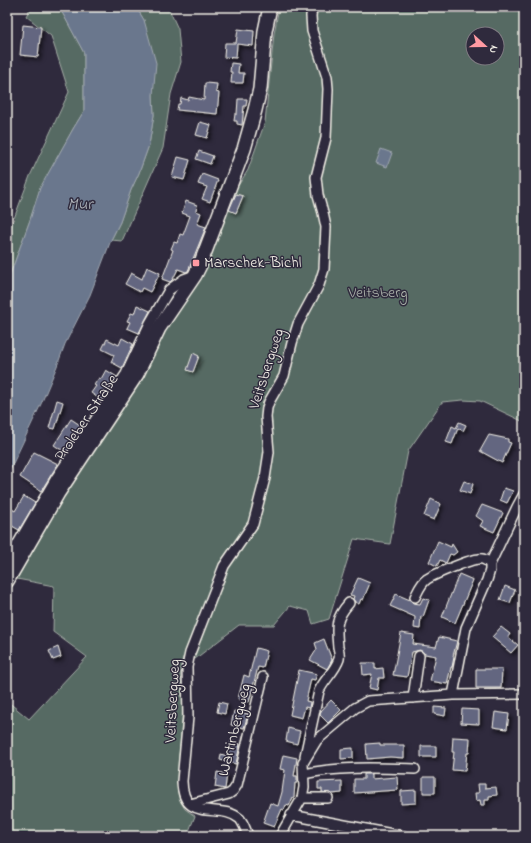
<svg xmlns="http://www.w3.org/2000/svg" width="531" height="843" font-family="'Indie Flower',sans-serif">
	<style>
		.green { fill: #566a63; stroke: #a5aea6; fill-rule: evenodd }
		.water { fill: #6a778d; stroke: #a1a8b1 }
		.building { fill: #646680; stroke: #f4f1e8; filter: url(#shadow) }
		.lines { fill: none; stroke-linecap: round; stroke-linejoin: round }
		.minor-casing { stroke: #f4f1e8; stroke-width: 12 }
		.secondary-casing { stroke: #f4f1e8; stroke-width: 16 }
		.minor { stroke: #2f2a3d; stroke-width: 9 }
		.secondary { stroke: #2f2a3d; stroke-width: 13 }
		.poi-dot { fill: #ff9aa2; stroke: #2f2a3d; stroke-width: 1.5 }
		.labels { text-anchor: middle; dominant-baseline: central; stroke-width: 3; stroke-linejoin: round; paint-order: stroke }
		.poi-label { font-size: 16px; fill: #f4f1e8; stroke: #2f2a3d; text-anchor: start }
		.park-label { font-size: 16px; fill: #adb4ac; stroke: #2f2a3d }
		.street-label { font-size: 16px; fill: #f4f1e8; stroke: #2f2a3d }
		.water-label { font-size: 17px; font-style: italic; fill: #afb4ba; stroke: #2f2a3d }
	</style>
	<defs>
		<filter id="shadow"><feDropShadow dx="2.5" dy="2.5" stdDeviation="2" flood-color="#0009"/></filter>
	</defs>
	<rect width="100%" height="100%" fill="#2f2a3d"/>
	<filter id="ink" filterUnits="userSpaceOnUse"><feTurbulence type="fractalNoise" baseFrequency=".025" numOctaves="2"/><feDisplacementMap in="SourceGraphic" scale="8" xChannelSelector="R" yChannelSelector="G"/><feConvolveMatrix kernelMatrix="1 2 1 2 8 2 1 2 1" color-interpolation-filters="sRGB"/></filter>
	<g filter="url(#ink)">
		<path class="green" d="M31 7H57L63 14 84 53V111L73 129 40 189 30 220 7 283V237L30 176 69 92 51 36 26 16Z
			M136 7H168L178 29 181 62 171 94 163 148 122 241 111 240 120 222 131 190 139 173 149 145 154 115 153 95 144 20Z
			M279 7H524V59L522 60 524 65V422L480 401 463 400 442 402 408 451 390 544 354 539 329 619 313 624 309 611 290 606 274 625H239L195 659 183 657 180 670 183 702 181 739 179 756V799L185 809 195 816 187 836H7V701L29 719 87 657 53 632 54 586 17 579 66 493 93 452 159 342 231 197 248 170 265 122 274 34ZM473 34H497V58H473Z"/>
		<path class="water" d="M57 7H136L144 20 156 63 153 95 154 115 149 145 139 173 131 190 120 222 111 240 90 295 65 344 57 366 41 404 7 476V283L30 220 40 188 73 129 84 111V53L63 14Z
			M381 149 392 153 387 167 376 163Z"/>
		<path class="building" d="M23 25 41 27 38 57 20 55Z
			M238 29 254 31 253 46 237 44 236 58 224 57 225 43H236Z
			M231 63 239 64 238 73H244L243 83H231L232 72H230Z
			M205 83 217 84 216 92 219 93 217 114 177 110 178 104H180L181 98 188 100 189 97 204 100Z
			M238 99H247L246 106H244L242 125 237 124V121H234L235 114H237Z
			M200 122 211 125 207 138 196 135Z
			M199 151 213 156 210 164 196 159Z
			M178 157 190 160 184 180 172 177Z
			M202 174 218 180 210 202 202 199 207 187 198 184Z
			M236 194 243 196 236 213 229 210Z
			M186 201 197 205 196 211 201 213 197 224 206 227 188 271 186 272 178 269 173 279 170 282 162 279 173 250 171 249 174 242 177 243 180 234 183 235 190 216 182 213Z
			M147 267 160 273 150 292 142 288 140 292 125 284 131 273 142 279Z
			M137 305 150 311 139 333 127 328 130 322 127 321 131 313 134 314Z
			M122 338 133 344 122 368 111 362 114 355 102 349 107 339 119 345Z
			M193 353 199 356 193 372 187 370Z
			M106 370 117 377 101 400 91 393 96 386 94 385 99 378 101 379Z
			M57 400 63 402 55 429 49 428Z
			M71 419 83 427 66 453 54 445Z
			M459 422 466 425 463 431 458 428 452 444 446 442 452 426 456 428Z
			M489 435 508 439V442L511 443 502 463 480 451Z
			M34 452 58 464 41 491 20 477Z
			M464 481 473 484 470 494 460 490Z
			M504 488 513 491 507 503 500 500Z
			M24 496 35 503 19 530 7 523V506L15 511Z
			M431 499 441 504 434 520 424 516Z
			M482 505 503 513 494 532 480 526 483 521 476 516Z
			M438 541 451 547 452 544 457 552 453 555 450 554 446 563 440 560 437 566 429 562Z
			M459 574 473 580 455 623 442 617Z
			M358 578 370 583 363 600 361 599 359 604 355 602 353 599 354 596 350 595Z
			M505 586 515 590 510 603 500 600Z
			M396 594 410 600 413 603 420 604 423 598 429 600 423 617 421 616 420 629 414 628 415 617 390 606Z
			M501 627 510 634 508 637 518 645 511 653 492 637Z
			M401 633 414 635 413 644 436 647 439 637 457 641 453 656 454 657 452 667H451L447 684 430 681 436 656 425 654 420 650 412 652 407 677 393 675Z
			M324 639 332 660 327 669 310 660 317 649 315 643Z
			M58 647 61 657 53 660 49 651Z
			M256 648 267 651 263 668 258 667 249 702 238 699 244 675 249 677Z
			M362 663H375V669L383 668 384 678H379L377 690 369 688 372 674 363 675Z
			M476 669H502L501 688H476Z
			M299 670 317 674 315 680 311 679 306 701 310 702 309 708 305 707 302 718 290 715Z
			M331 700 341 710 328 723 320 715 321 711Z
			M219 702 227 704 225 714 217 712Z
			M434 707 446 708 445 716 434 714Z
			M462 709 479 710V724L461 723Z
			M234 711 248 714 244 728 231 725Z
			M495 712 509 714 507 729 493 727Z
			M288 728 300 731 297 744 286 741Z
			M453 737 470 738 469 753H467L465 771 452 770 454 752H452Z
			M231 741 240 744 236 764 220 760 221 754 227 756Z
			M380 743V745H404V758L390 757 367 759 366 744Z
			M421 746H436V757H421Z
			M353 748V758L341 759V749Z
			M283 755 297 758 294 776H297V783H295L294 797H293L289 806 286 805 284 810 282 809 274 827 263 823 270 803 278 806 282 792 285 770 280 769Z
			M217 772 227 774 225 789 215 787Z
			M364 774H371V779L397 777 398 790 354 793V779H364Z
			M423 777H435V793H423Z
			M342 781V793L332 794 322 792V789H318V782Z
			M478 784H485V788L496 787 497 795 489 796V800H485V805H481L480 800 476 801 475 793H479Z
			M416 790V803L401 804V791Z"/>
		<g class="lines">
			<defs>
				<path id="minor" d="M7 562 56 478 126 374 150 323 169 290 184 279 195 275
					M415 597C418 591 421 583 427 579 435 574 471 559 479 559 484 558 487 561 490 564
					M453 695 466 628 487 580 490 570V564L517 507 524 494
					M413 698 419 656
					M305 756 319 691C324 680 335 671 339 659 340 655 339 651 338 647 336 626 335 619 349 603
					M304 774C337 766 382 768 415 769
					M302 798H328
					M190 804 229 794 233 791 237 785 263 677
					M291 815 403 836
					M248 836C246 830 244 824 240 819 220 801 183 825 182 781L188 717 187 667 190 653 224 566 253 524 265 478 269 452 266 417 267 408 269 402 284 376 292 343 298 324 319 285 324 269 326 227 323 213 318 195 316 177 326 138 328 89 327 77 312 31 311 16 312 7
					M280 836 302 798 304 787 303 763 317 740 355 708 368 701 453 695 524 694"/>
				<path id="secondary" d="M7 581 58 493 137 374 159 328 195 275 200 265 244 149 255 110 260 89 265 31 270 7"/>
			</defs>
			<use href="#minor" class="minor-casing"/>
			<use href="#secondary" class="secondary-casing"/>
			<use href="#minor" class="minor"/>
			<use href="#secondary" class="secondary"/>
		</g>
	</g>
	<rect class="poi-dot" x="192" y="259" width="8" height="8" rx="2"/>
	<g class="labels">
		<g class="poi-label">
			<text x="204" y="263">Marschek-Bichl</text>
		</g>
		<g class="park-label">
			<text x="378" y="293">Veitsberg</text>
		</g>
		<g class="street-label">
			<text transform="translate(267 369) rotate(-72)">Veitsbergweg</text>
			<text transform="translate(87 418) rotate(-56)">Proleber Straße</text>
			<text transform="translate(173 701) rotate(-87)">Veitsbergweg</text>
			<text transform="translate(235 730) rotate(-76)">Wartinbergweg</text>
		</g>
		<g class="water-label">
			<text x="80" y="204">Mur</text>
		</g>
	</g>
	<rect width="531" height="843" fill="none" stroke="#2f2a3d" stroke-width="24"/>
	<rect x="12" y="12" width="507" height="819" fill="none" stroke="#f4f1e8" stroke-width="1.5" filter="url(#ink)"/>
	<g transform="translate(485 46) rotate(111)"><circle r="19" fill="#2f2a3d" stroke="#7e7a81"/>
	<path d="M0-3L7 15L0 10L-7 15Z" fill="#ff9aa2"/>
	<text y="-6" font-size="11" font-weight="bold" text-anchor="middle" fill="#f4f1e8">N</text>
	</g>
</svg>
